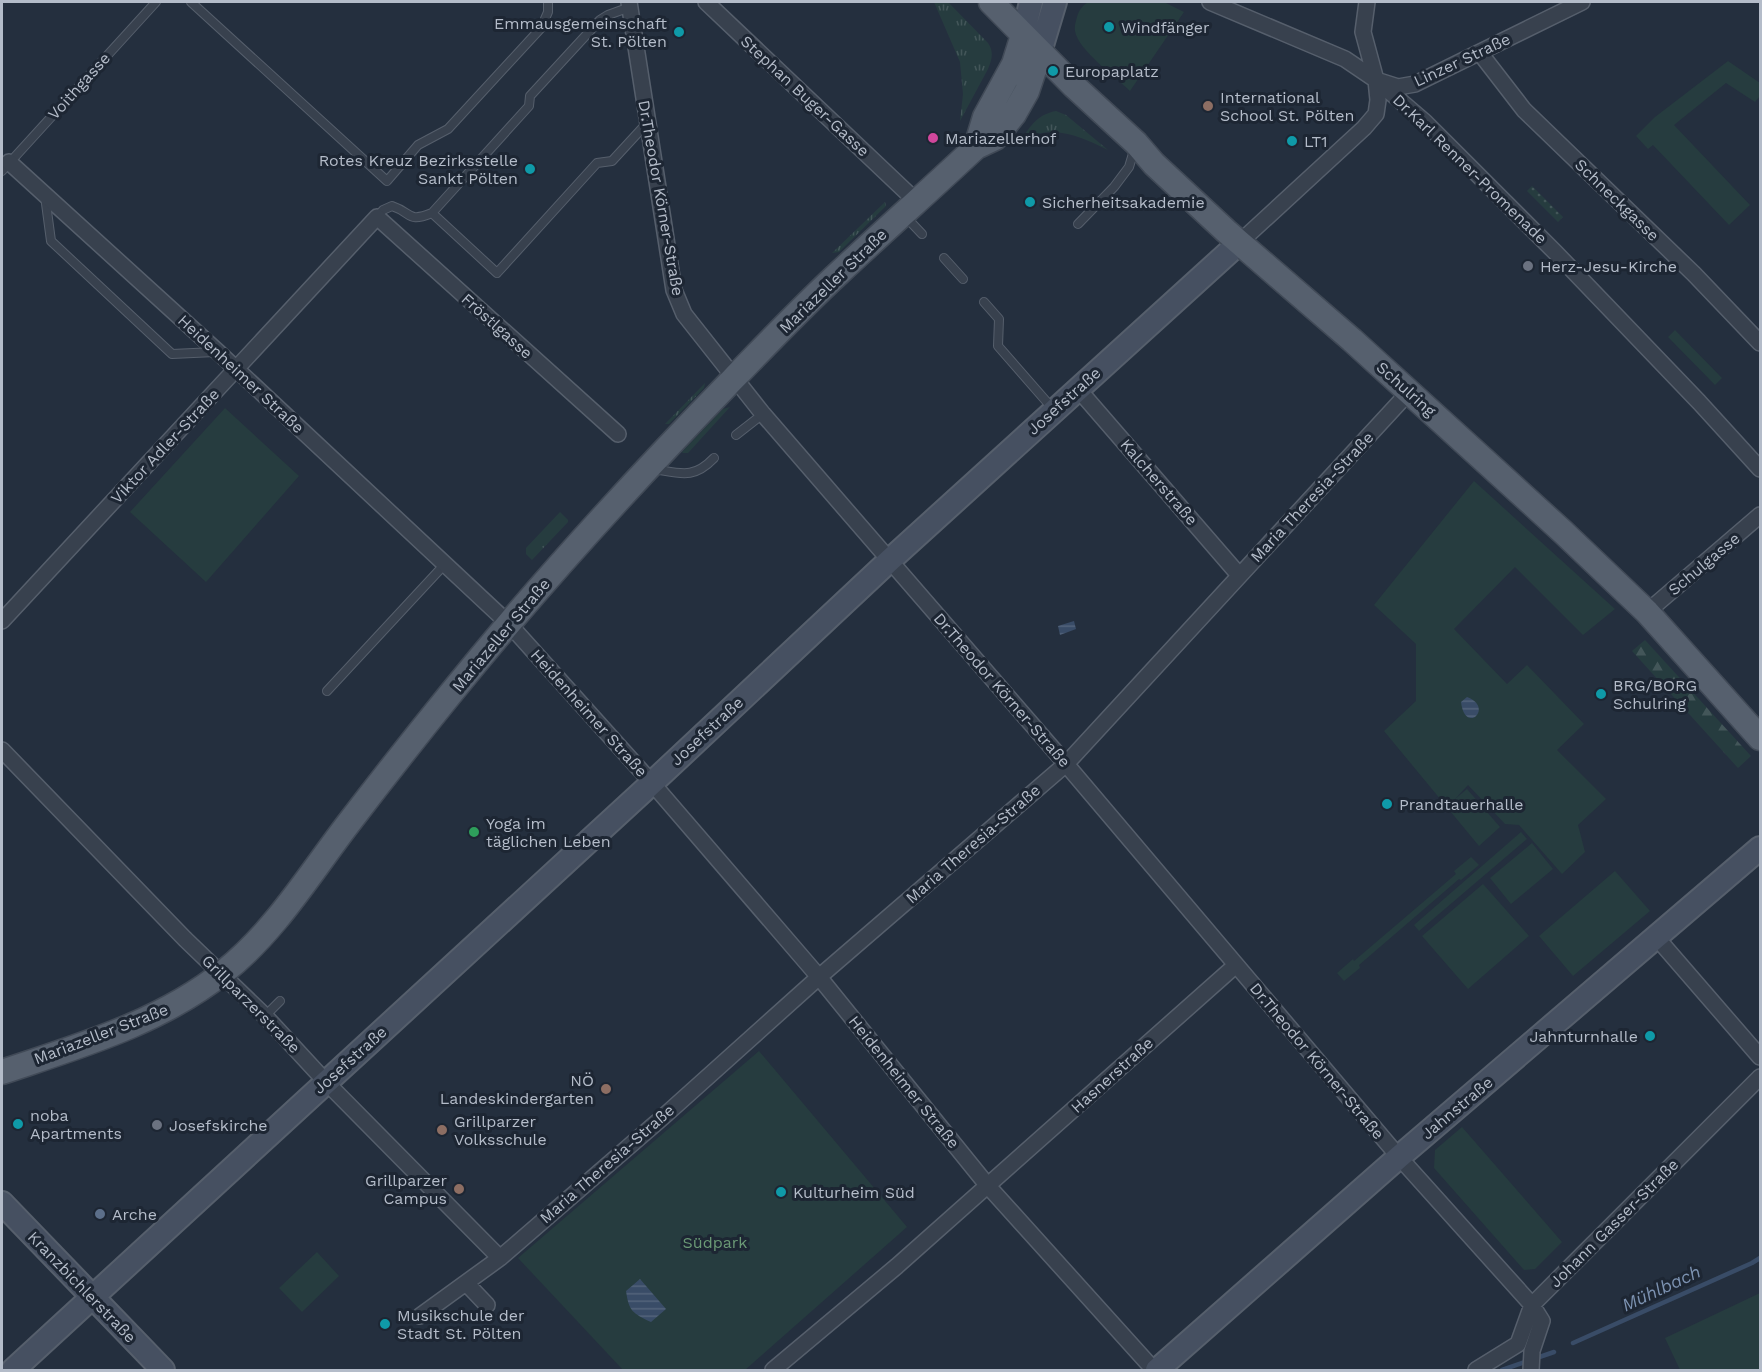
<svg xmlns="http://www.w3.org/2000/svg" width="1762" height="1372" font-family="'Work Sans',sans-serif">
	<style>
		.grass { fill: url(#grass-tufts) }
		.forest { fill: url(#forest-firs) }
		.park { fill: #263c3f }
		.garden { fill: url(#garden-dots) }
		.water { fill: url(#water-rules) }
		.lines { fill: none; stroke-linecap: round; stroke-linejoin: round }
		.stream { stroke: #394c67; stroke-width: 4.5 }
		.lane-casing { stroke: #565f6c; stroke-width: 10 }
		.street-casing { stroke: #565f6c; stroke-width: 18 }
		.secondary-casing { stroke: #565f6c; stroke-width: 26 }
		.primary-casing { stroke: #414a57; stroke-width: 27 }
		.lane { stroke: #38414e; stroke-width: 8 }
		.street { stroke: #38414e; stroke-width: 15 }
		.secondary { stroke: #465061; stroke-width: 22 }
		.primary { stroke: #56606e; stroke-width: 24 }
		.culture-dot { fill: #0f9aa8; stroke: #1d2633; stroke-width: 2 }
		.education-dot { fill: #8d6e63; stroke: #1d2633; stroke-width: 2 }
		.hotel-dot { fill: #d1479c; stroke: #1d2633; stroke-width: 2 }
		.worship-dot { fill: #6b7280; stroke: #1d2633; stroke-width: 2 }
		.leisure-dot { fill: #2e9e5b; stroke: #1d2633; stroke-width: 2 }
		.service-dot { fill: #5c6f8a; stroke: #1d2633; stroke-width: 2 }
		.labels { text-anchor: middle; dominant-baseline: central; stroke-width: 6; stroke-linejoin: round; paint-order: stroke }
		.poi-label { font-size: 16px; fill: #b4bcc9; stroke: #1d2633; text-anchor: start }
		.street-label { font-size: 16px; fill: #b4bcc9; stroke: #1d2633 }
		.park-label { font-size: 16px; fill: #6b9a76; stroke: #1d2633 }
		.water-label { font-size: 18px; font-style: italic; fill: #7c92b1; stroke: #1d2633 }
	</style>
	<defs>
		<pattern id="grass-tufts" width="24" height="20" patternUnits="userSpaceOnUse" patternTransform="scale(1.5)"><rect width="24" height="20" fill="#263c3f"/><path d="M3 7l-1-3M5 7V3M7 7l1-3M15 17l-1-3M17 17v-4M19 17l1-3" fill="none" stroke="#435659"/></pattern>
		<pattern id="forest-firs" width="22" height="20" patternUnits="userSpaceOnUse" patternTransform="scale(1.5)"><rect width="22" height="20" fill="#263c3f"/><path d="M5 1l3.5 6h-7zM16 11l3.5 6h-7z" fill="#435659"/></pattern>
		<pattern id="garden-dots" width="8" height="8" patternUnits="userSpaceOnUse" patternTransform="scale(1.5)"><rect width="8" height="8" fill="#263c3f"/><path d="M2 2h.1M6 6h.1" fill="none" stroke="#435659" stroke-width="1.8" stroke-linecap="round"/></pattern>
		<pattern id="water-rules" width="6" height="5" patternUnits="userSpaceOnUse" patternTransform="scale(1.5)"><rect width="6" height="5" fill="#394c67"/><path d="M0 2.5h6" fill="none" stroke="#53647b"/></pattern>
	</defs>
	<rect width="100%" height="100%" fill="#242f3e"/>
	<path class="grass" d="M934 2H948L988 43C994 52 992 59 988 69L960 121 963 94 960 62Z
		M1056 111 1066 115 1108 150C1087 140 1059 126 1035 135 1029 137 1024 141 1018 144 1030 128 1035 115 1056 111Z
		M885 202 886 206 839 252 832 253Z
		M705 383 704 388 669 424H665Z
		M730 407 688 453H683L682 452 723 409Z
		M560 512 568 520V522L532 560 526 554V548Z"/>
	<path class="forest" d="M1645 640 1751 756 1738 768 1632 651Z"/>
	<path class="park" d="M1088 2H1164L1184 12 1130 91C1116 77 1078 50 1075 31 1074 27 1076 21 1077 17 1079 10 1082 6 1088 2Z
		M1728 61 1760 83V96L1755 102 1726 83 1674 125 1750 205 1729 225 1653 145 1648 149 1636 136 1655 117Z
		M1675 330 1722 378 1715 385 1668 337Z
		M225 408 299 476 206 582 130 512Z
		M1474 481 1615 609 1583 635 1515 567 1454 629 1507 684 1527 665 1584 724 1557 750 1606 799 1578 825 1585 852 1562 874 1519 825 1505 824 1468 785 1455 799 1467 789 1500 827 1479 846 1384 731 1416 701V644L1374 605Z
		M1521 832 1527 839 1419 931 1414 925Z
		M1532 843 1553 869 1511 904 1490 878Z
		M1471 857 1479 865 1461 880 1459 879 1359 965 1360 968 1344 981 1337 973 1353 959 1354 961 1456 874 1454 871Z
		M1615 871 1650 911 1573 976 1539 936Z
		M1483 884 1529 936 1468 989 1422 936Z
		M759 1051 907 1227 745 1370H623L518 1258Z
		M1462 1127 1562 1242 1535 1269 1524 1270 1434 1168 1435 1150Z
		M317 1252 339 1276 302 1312 279 1288Z
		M1760 1293V1370H1680L1665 1338Z"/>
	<path class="garden" d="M1532 186 1563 217 1558 222 1527 191Z"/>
	<path class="water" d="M1074 621 1076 629 1060 635 1058 626Z
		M1467 697C1495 707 1465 736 1461 702Z
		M640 1279 666 1309 651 1322C632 1313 629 1311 626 1291Z"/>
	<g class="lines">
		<path class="stream" d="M1573 1343 1752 1263 1760 1258
			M1502 1370 1554 1352"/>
		<defs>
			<path id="lane" d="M191 2 387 181 418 145 448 129 541 28 548 12V2
				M630 7 608 15 600 20 530 96 529 106 432 213 497 273 597 163 612 161 647 123
				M2 171 156 2
				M45 196 51 241 172 354 215 352
				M904 215 922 234
				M377 217 383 210 392 206C413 213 407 223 432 213
				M1078 224 1114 187 1129 167 1135 147
				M944 258 963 279
				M984 302 999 319 998 346 1053 409
				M736 435 763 414
				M653 469C680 473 693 480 714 458
				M327 691 445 564
				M265 1016 280 1001"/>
			<path id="street" d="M629 2 674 290 684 314 763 414 1066 764 1399 1157 1532 1305 1542 1321 1532 1351 1531 1370
				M706 2 917 202
				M1210 2 1345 59 1376 80 1398 87 1415 84 1582 2
				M1480 53 1524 110 1694 274 1760 343
				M1376 80 1425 122 1555 252 1699 402 1760 469
				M9 162 218 352 509 624 652 783 819 977 988 1186 1154 1370
				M1239 243 1364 128 1376 114 1378 100 1376 80 1363 32 1367 2
				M1078 389 1239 575
				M1647 612 1760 515
				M2 621 377 217 618 434
				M2 750 185 939 265 1016 326 1082 500 1258
				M1657 938 1760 1057
				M466 1283 487 1305
				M420 1316 500 1258 663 1117 819 977 1066 764 1409 392
				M773 1370 897 1266 1236 965
				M1476 1370 1518 1344 1532 1305 1760 1077"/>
			<path id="secondary" d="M1023 35 1031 2
				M1040 52 1055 2
				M2 1203 163 1370
				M13 1370 652 783 890 560 1239 243
				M1157 1370 1399 1157 1760 848"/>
			<path id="primary" d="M991 2 1074 86 1136 143 1154 164 1226 231 1352 340 1563 532 1647 612 1760 738
				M976 147 985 117 1014 64 1023 35
				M2 1072C79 1046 160 1023 225 971 275 931 309 875 348 824 400 756 455 687 511 621 582 538 657 457 733 379 768 343 803 306 840 272 885 230 931 189 976 147L995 138 1014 114 1027 91 1040 52"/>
		</defs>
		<use href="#lane" class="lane-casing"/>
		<use href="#street" class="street-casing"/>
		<use href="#secondary" class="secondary-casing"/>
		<use href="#primary" class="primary-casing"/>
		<use href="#lane" class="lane"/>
		<use href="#street" class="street"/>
		<use href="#secondary" class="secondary"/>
		<use href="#primary" class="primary"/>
	</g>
	<g class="culture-dot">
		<circle cx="1109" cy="27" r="6"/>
		<circle cx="679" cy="32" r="6"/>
		<circle cx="1053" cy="71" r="6"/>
		<circle cx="1292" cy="141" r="6"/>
		<circle cx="530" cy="169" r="6"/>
		<circle cx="1030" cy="202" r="6"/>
		<circle cx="1601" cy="694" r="6"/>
		<circle cx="1387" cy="804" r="6"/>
		<circle cx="1650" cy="1036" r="6"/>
		<circle cx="18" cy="1124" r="6"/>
		<circle cx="781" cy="1192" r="6"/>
		<circle cx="385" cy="1324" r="6"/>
	</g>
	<g class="education-dot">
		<circle cx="1208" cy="106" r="6"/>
		<circle cx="606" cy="1089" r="6"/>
		<circle cx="442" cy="1130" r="6"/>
		<circle cx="459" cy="1189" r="6"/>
	</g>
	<circle class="hotel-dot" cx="933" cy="138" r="6"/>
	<g class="worship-dot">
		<circle cx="1528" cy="266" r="6"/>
		<circle cx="157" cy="1125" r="6"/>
	</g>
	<circle class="leisure-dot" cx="474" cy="832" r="6"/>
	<circle class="service-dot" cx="100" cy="1214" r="6"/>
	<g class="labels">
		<g class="poi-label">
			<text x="667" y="23" text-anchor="end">Emmausgemeinschaft<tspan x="667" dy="18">St. Pölten</tspan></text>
			<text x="1121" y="27">Windfänger</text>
			<text x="1065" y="71">Europaplatz</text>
			<text x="1220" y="97">International<tspan x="1220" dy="18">School St. Pölten</tspan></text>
			<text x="945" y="138">Mariazellerhof</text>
			<text x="1304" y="141">LT1</text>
			<text x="518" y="160" text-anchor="end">Rotes Kreuz Bezirksstelle<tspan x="518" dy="18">Sankt Pölten</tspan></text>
			<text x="1042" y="202">Sicherheitsakademie</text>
			<text x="1540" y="266">Herz-Jesu-Kirche</text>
			<text x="1613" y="685">BRG/BORG<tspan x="1613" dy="18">Schulring</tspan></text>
			<text x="1399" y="804">Prandtauerhalle</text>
			<text x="486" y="823">Yoga im<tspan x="486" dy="18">täglichen Leben</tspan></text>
			<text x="1638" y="1036" text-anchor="end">Jahnturnhalle</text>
			<text x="594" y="1080" text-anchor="end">NÖ<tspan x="594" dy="18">Landeskindergarten</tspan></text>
			<text x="30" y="1115">noba<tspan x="30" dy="18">Apartments</tspan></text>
			<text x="454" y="1121">Grillparzer<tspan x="454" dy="18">Volksschule</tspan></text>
			<text x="169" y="1125">Josefskirche</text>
			<text x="447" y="1180" text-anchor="end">Grillparzer<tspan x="447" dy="18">Campus</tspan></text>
			<text x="793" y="1192">Kulturheim Süd</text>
			<text x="112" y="1214">Arche</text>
			<text x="397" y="1315">Musikschule der<tspan x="397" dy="18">Stadt St. Pölten</tspan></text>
		</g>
		<g class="street-label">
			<text transform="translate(1462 60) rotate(-25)">Linzer Straße</text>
			<text transform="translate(79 86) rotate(-48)">Voithgasse</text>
			<text transform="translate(805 96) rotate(43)">Stephan Buger-Gasse</text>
			<text transform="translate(1470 169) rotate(44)">Dr.Karl Renner-Promenade</text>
			<text transform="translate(661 198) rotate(80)">Dr.Theodor Körner-Straße</text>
			<text transform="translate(1617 200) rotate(44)">Schneckgasse</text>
			<text transform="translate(833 281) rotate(-44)">Mariazeller Straße</text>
			<text transform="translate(497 326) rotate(42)">Fröstlgasse</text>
			<text transform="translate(241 374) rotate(43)">Heidenheimer Straße</text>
			<text transform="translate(1406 389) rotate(42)">Schulring</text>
			<text transform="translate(1064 401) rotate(-42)">Josefstraße</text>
			<text transform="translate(165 446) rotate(-47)">Viktor Adler-Straße</text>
			<text transform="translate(1159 482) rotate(49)">Kalcherstraße</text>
			<text transform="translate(1312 497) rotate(-47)">Maria Theresia-Straße</text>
			<text transform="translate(1704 564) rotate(-40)">Schulgasse</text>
			<text transform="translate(501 635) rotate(-50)">Mariazeller Straße</text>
			<text transform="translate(1002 690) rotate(49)">Dr.Theodor Körner-Straße</text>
			<text transform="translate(589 713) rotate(48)">Heidenheimer Straße</text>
			<text transform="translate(707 731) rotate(-43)">Josefstraße</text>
			<text transform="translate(973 844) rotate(-41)">Maria Theresia-Straße</text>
			<text transform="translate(251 1004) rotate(45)">Grillparzerstraße</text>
			<text transform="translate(101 1034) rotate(-21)">Mariazeller Straße</text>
			<text transform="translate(350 1060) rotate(-42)">Josefstraße</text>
			<text transform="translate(1317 1061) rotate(50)">Dr.Theodor Körner-Straße</text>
			<text transform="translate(1112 1075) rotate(-42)">Hasnerstraße</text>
			<text transform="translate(904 1082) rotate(51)">Heidenheimer Straße</text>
			<text transform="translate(1457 1108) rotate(-40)">Jahnstraße</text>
			<text transform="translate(607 1164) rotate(-41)">Maria Theresia-Straße</text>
			<text transform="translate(1614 1223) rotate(-45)">Johann Gasser-Straße</text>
			<text transform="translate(82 1287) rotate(46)">Kranzbichlerstraße</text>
		</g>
		<g class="park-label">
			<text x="715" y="1242">Südpark</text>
		</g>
		<g class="water-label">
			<text transform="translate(1661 1288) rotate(-25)">Mühlbach</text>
		</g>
	</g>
	<rect width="1762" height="1372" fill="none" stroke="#b4bcc9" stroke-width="6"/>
</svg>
